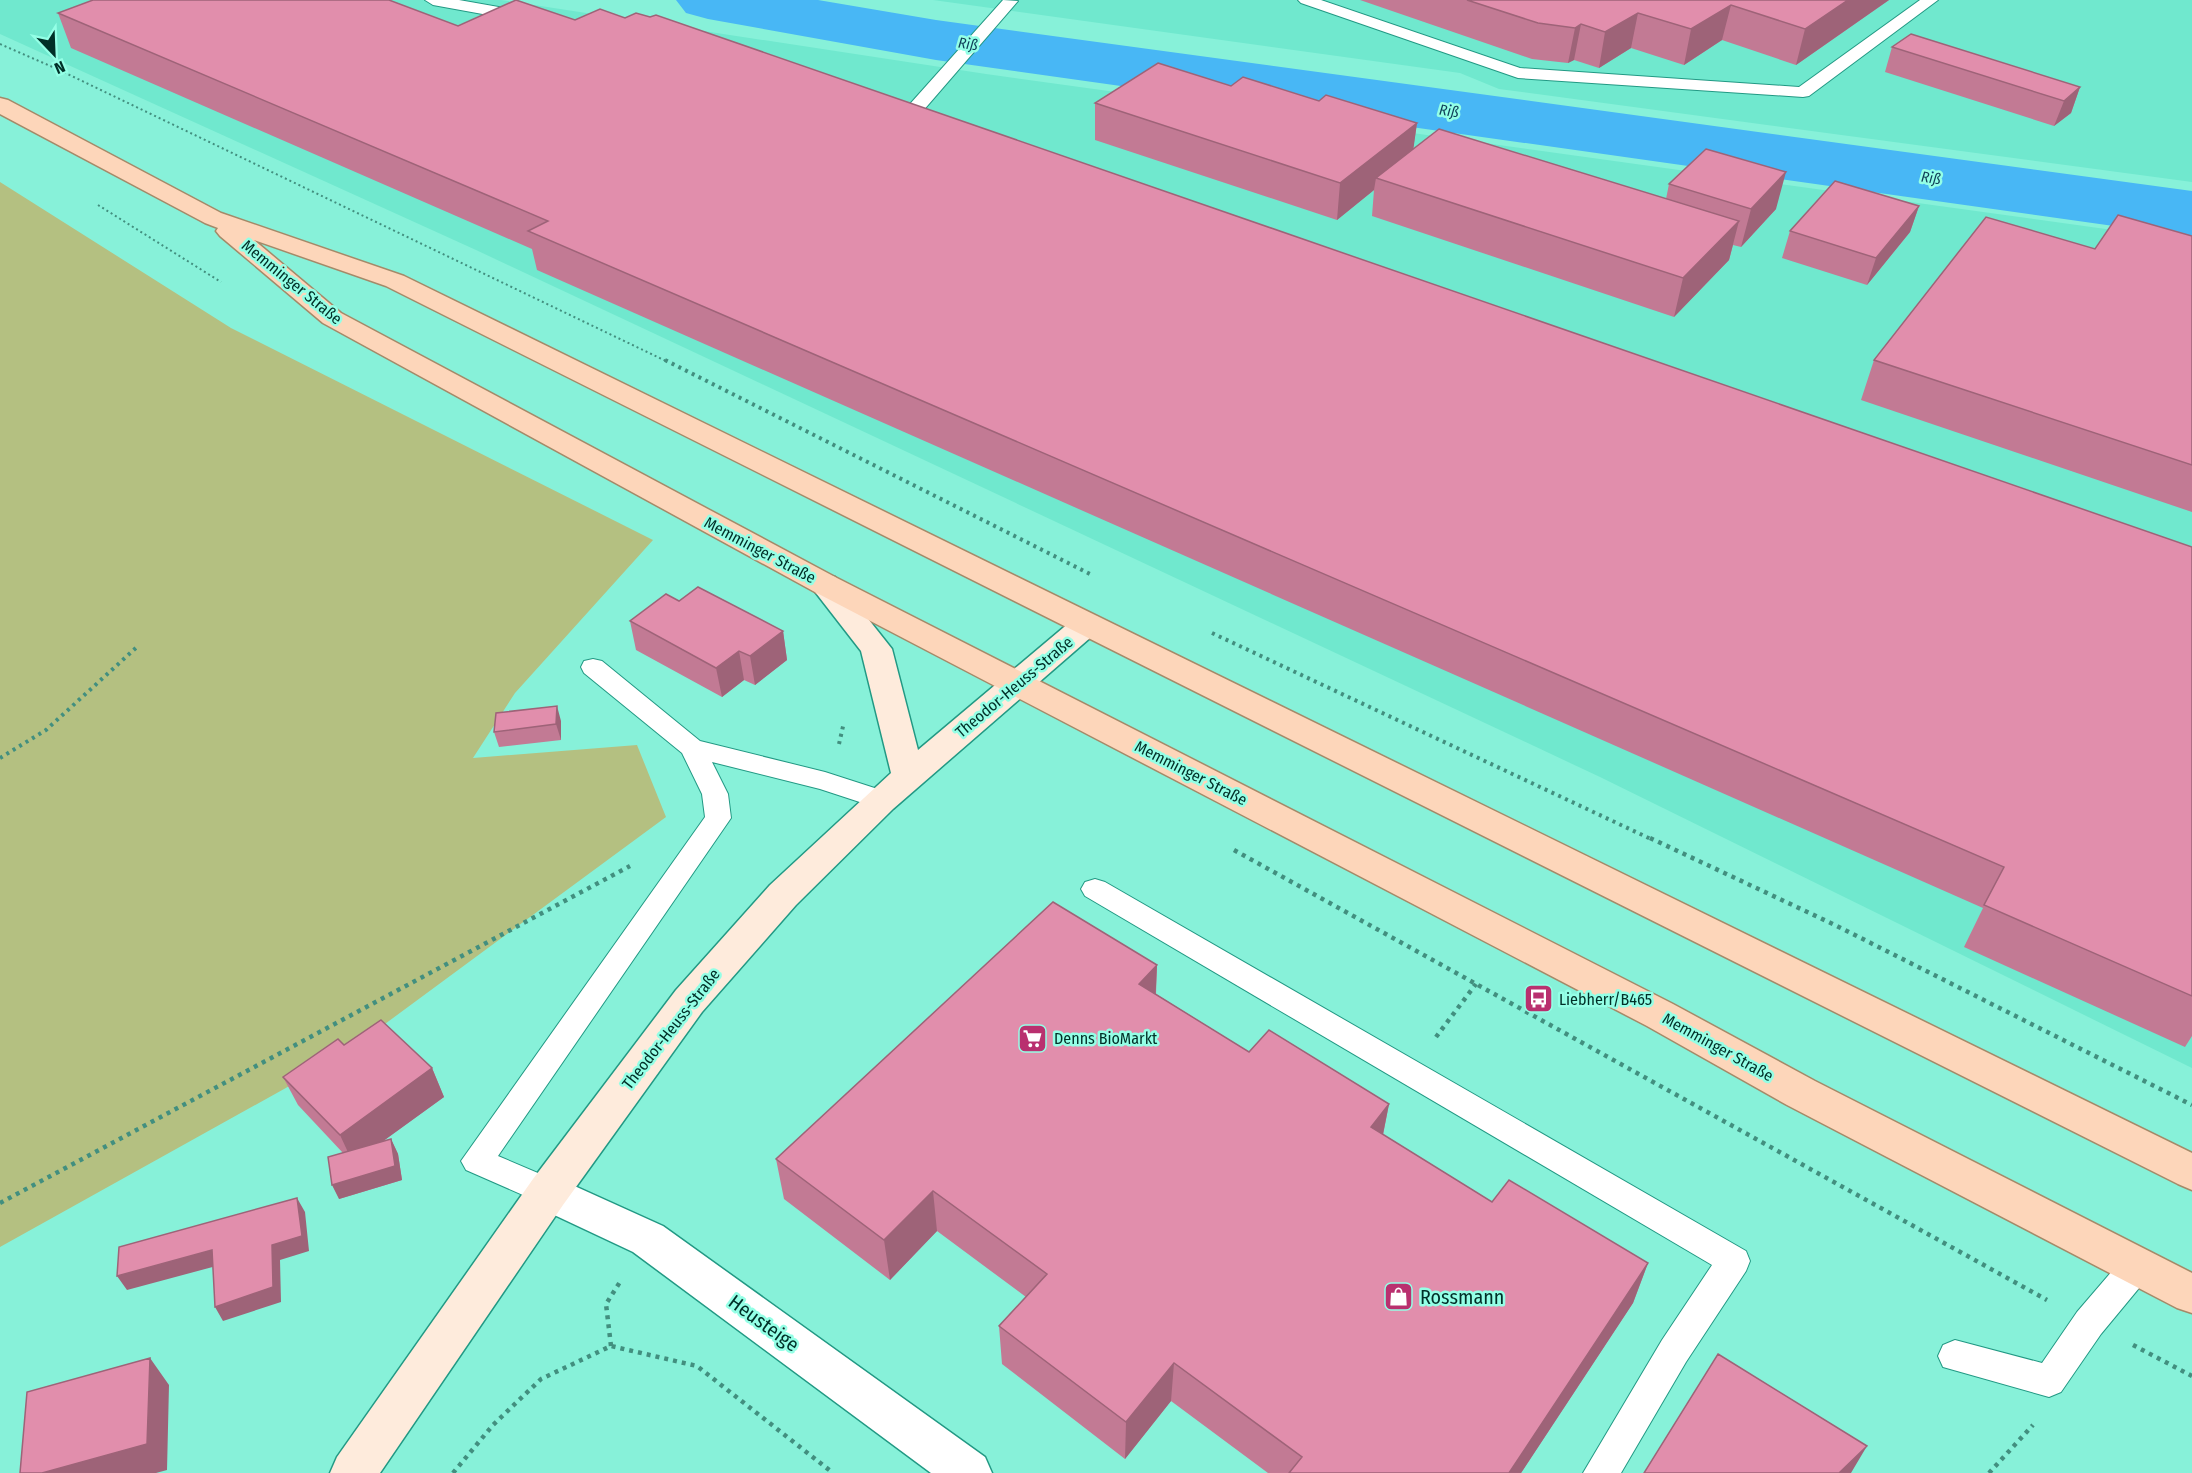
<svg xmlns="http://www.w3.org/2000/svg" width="2192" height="1473" font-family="'Fira Sans Condensed',sans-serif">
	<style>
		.built { fill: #70e8ce }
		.green { fill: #b4c081 }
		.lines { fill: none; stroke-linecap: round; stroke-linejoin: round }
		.river { fill: #48b7f5; fill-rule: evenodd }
		.lane-casing { stroke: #229984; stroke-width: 2 }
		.street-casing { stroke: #229984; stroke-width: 3 }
		.secondary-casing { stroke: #229984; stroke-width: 3 }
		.primary-casing { stroke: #a48a69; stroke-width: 3 }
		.path-far2 { stroke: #428f7f; stroke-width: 2; stroke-dasharray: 2 3; stroke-linecap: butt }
		.path-far1 { stroke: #428f7f; stroke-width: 4; stroke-dasharray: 3 4.5; stroke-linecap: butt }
		.path { stroke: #428f7f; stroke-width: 4.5; stroke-dasharray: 4 5; stroke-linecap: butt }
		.lane { fill: #fff; fill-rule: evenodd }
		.street { fill: #fff; fill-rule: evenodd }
		.secondary { fill: #feebdc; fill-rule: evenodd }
		.primary { fill: #fdd6ba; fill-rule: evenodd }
		.wall { fill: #c27a94 }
		.shaded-wall { fill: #9e6378 }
		.building { fill: #e18eac; stroke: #9e6378; stroke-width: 1.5 }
		.labels { text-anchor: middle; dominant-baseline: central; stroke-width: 5; stroke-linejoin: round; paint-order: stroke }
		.far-water-label { font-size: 15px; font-style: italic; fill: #0f3e57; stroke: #94ffe6 }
		.street-label { font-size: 16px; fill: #002f27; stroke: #94ffe6 }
		.poi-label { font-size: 16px; fill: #002f27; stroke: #94ffe6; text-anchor: start }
		.near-poi-label { font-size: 20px; fill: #002f27; stroke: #94ffe6; text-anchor: start }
		.near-street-label { font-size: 20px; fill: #002f27; stroke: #94ffe6 }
	</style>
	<rect width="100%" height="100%" fill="#87f1d9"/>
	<path class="built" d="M0 0H501L986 74 2192 241V1068L1600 777 476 250 0 34Z
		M933 0H2192V182L1499 89 1460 73Z"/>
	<path class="green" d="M0 182 231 328 653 540 515 693 473 758 637 745 666 817 336 1060 0 1247Z"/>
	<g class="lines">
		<path class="river" d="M676 0H818L936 20 2192 191V237L936 60 708 19 686 13Z"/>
		<defs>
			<path id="lane" d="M425 0H459L527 12 535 17 527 22 433 5Z
				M1003 0 1018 1 922 112H910L908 108 910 104Z
				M1298 0H1321L1520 68 1799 87 1920 0H1938L1809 96 1803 97 1518 78 1301 3Z
				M593 659 602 661 700 741 825 772 890 793 894 800 890 807 881 809 820 789 712 762 728 794 731 818 498 1156 559 1182 564 1192 559 1202 548 1206 466 1170 461 1161 705 817 702 794 682 753 584 673 581 667 584 661Z
				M1095 879 1105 882 1746 1251 1750 1261 1746 1271 1686 1362 1621 1473H1583L1662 1340 1712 1265 1085 896 1081 889 1085 882Z
				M2137 1251 2149 1256 2153 1266 2149 1276 2101 1334 2061 1392 2049 1397 1943 1367 1938 1356 1943 1345 1955 1340 2042 1363 2077 1312 2125 1256Z"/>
			<path id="street" d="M548 1174 663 1226 985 1457 992 1473H931L633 1252 533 1205 527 1192 533 1179Z"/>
			<path id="secondary" d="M824 574 835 577 892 649 918 750 1076 617 1087 614 1098 617 1102 624 1098 631 893 809 796 905 702 1012 563 1205 380 1473H330L337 1457 533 1179 676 990 770 885 891 773 861 651 809 584 813 577Z"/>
			<path id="primary" d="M0 98 8 100 221 213 404 276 2192 1153V1190L2178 1184 386 286 254 240 341 313 835 577 1673 1004 1815 1081 2192 1273V1313L2177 1308 1787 1105 1647 1026 813 591 323 323 220 236 216 231 218 228 205 223 0 114Z"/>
		</defs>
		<use href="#lane" class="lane-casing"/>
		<use href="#street" class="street-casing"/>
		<use href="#secondary" class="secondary-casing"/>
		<use href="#primary" class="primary-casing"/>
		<path class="path-far2" d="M0 44 55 68 668 362
			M98 205 221 282"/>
		<path class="path-far1" d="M665 360 1092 575
			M1212 633 1653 840
			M839 744 844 722
			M0 758 46 730 138 646"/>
		<path class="path" d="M1650 838 1835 925 2192 1105
			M1234 850 2047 1300
			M1436 1037 1476 984
			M0 1203 630 866
			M2133 1345 2192 1376
			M611 1346 606 1304 620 1282
			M453 1473 493 1425 541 1379 611 1346 697 1366 833 1473
			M1989 1473 2033 1425"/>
		<use href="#lane" class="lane"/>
		<use href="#street" class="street"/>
		<use href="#secondary" class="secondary"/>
		<use href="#primary" class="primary"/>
	</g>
	<path class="wall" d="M1360 0H1889L1796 65 1722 40 1684 65 1631 48 1599 68 1574 60 1568 63 1532 59Z
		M58 13 458 26 575 20 2192 547V1036L2185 1047 1964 947 1983 908 537 270 532 249 71 48Z
		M1892 47 2080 87 2071 113 2054 126 1885 72Z
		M1231 86 1319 101 1417 123 1413 149 1666 199 1669 184 1776 209 1741 247 1733 245 1729 260 1674 317 1372 216 1374 190 1337 220 1095 140V103Z
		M1919 206 1910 232 1867 285 1782 258 1790 231Z
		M2192 236V512L1861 400 1874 360 2095 249Z
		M679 601 783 631 787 660 755 685 744 680 722 697 636 650 630 621Z
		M561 721V740L499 747 494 732Z
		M1157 965 1156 994 1249 1052 1389 1104 1383 1135 1492 1202 1648 1263 1633 1303 1521 1473H1268L1171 1401 1125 1459 1002 1364 999 1326 1026 1297 937 1231 890 1280 784 1199 776 1159Z
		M344 1045 432 1068 444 1097 383 1141 391 1139 398 1154 402 1180 339 1199 343 1153 298 1105 283 1077Z"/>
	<path class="shaded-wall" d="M1848 0H1889L1796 65 1805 29Z
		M1731 5 1722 40 1684 65 1691 29Z
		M1638 13 1631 48 1599 68 1605 32Z
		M1581 24 1574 60 1568 63 1575 28Z
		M2080 87 2071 113 2054 126 2064 101Z
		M1417 123 1412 159 1376 178 1374 190 1337 220 1340 183Z
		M1786 172 1776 209 1741 247 1751 209Z
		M1919 206 1910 232 1867 285 1876 258Z
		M1739 221 1729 260 1674 317 1683 278Z
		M783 631 787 660 755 685 750 656Z
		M739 651 744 680 722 697 716 668Z
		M557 706 561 721V740L556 724Z
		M1157 965 1155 1007 1139 984Z
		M432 1068 444 1097 353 1163 340 1135Z
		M1389 1104 1381 1144 1371 1127Z
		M391 1139 398 1154 402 1180 339 1199 332 1185Z
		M933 1191 937 1231 890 1280 884 1240Z
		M297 1198 305 1212 309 1251 280 1260 281 1302 223 1321 215 1307Z
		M212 1250 220 1265 127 1290 117 1276Z
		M1648 1263 1633 1303 1521 1473H1509Z
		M150 1358 169 1385 167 1470 156 1473H42Z
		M1174 1363 1171 1401 1125 1459 1126 1422Z
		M1867 1446 1851 1473H1839Z"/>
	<path class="building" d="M93 0H389L458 26 516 0 575 20 600 9 625 18 636 13 650 17 656 15 2192 547V996L1984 905 2004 867 528 231 548 221 58 13Z
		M1467 0H1848L1805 29 1731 5 1691 29 1638 13 1605 32 1581 24 1575 28 1538 23Z
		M1911 34 2080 87 2064 101 1892 47Z
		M1158 63 1231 86 1243 77 1319 101 1326 95 1417 123 1340 183 1095 103Z
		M1439 129 1739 221 1683 278 1376 178Z
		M1706 149 1786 172 1751 209 1669 184Z
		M1835 181 1919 206 1876 258 1790 231Z
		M2118 215 2192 236V465L1874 360 1986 217 2095 249Z
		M698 587 783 631 750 656 739 651 716 668 630 621 666 594 679 601Z
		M557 706 556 724 494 732 496 713Z
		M1053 902 1157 965 1139 984 1249 1052 1269 1030 1389 1104 1371 1127 1492 1202 1509 1180 1648 1263 1509 1473H1289L1302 1457 1174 1363 1126 1422 999 1326 1047 1274 933 1191 884 1240 776 1159Z
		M381 1020 432 1068 340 1135 283 1077 338 1039 344 1045Z
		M391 1139 395 1166 332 1185 328 1157Z
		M297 1198 302 1236 272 1245 273 1287 215 1307 212 1250 117 1276 119 1247Z
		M1718 1354 1867 1446 1839 1473H1644Z
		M150 1358 147 1444 42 1473H20L27 1392Z"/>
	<defs>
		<symbol id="bus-square" viewBox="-11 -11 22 22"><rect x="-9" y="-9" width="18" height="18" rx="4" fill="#b9306f" stroke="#94ffe6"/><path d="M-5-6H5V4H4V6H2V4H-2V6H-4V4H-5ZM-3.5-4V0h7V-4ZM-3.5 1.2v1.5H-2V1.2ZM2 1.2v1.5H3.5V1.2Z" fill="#fff"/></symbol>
		<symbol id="supermarket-square" viewBox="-11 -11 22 22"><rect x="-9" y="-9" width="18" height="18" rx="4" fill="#b9306f" stroke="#94ffe6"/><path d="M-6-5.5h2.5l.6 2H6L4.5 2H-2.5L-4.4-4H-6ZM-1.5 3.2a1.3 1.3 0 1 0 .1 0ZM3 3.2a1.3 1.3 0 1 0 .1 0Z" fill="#fff"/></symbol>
		<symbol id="shop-square" viewBox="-11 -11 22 22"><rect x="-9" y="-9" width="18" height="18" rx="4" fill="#b9306f" stroke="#94ffe6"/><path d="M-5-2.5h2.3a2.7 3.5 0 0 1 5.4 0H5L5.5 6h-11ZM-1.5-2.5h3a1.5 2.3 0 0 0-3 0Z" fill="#fff"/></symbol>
	</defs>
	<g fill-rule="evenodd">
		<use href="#bus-square" x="1522" y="982" width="33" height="33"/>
		<use href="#supermarket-square" x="1016" y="1022" width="33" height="33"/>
		<use href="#shop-square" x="1382" y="1280" width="33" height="33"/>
	</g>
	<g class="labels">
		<g class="far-water-label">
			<text transform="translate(968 44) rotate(8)">Riß</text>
			<text transform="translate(1449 111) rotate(8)">Riß</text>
			<text transform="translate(1931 178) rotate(8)">Riß</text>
		</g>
		<g class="street-label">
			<text transform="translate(292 282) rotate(39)">Memminger Straße</text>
			<text transform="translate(760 550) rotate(28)">Memminger Straße</text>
			<text transform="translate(1014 687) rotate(-40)">Theodor-Heuss-Straße</text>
			<text transform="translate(1191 773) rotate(27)">Memminger Straße</text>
			<text transform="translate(671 1029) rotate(-52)">Theodor-Heuss-Straße</text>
			<text transform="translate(1718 1047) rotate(29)">Memminger Straße</text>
		</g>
		<g class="poi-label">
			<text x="1559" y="999">Liebherr/B465</text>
			<text x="1054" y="1038">Denns BioMarkt</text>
		</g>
		<g class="near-poi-label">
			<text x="1420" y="1297">Rossmann</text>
		</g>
		<g class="near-street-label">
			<text transform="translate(764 1323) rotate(36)">Heusteige</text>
		</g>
	</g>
	<g transform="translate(54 54) rotate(157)" stroke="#94ffe6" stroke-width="4.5" paint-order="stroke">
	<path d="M0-4.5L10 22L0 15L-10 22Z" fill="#002f27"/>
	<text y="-9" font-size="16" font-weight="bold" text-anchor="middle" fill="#002f27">N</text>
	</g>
</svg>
